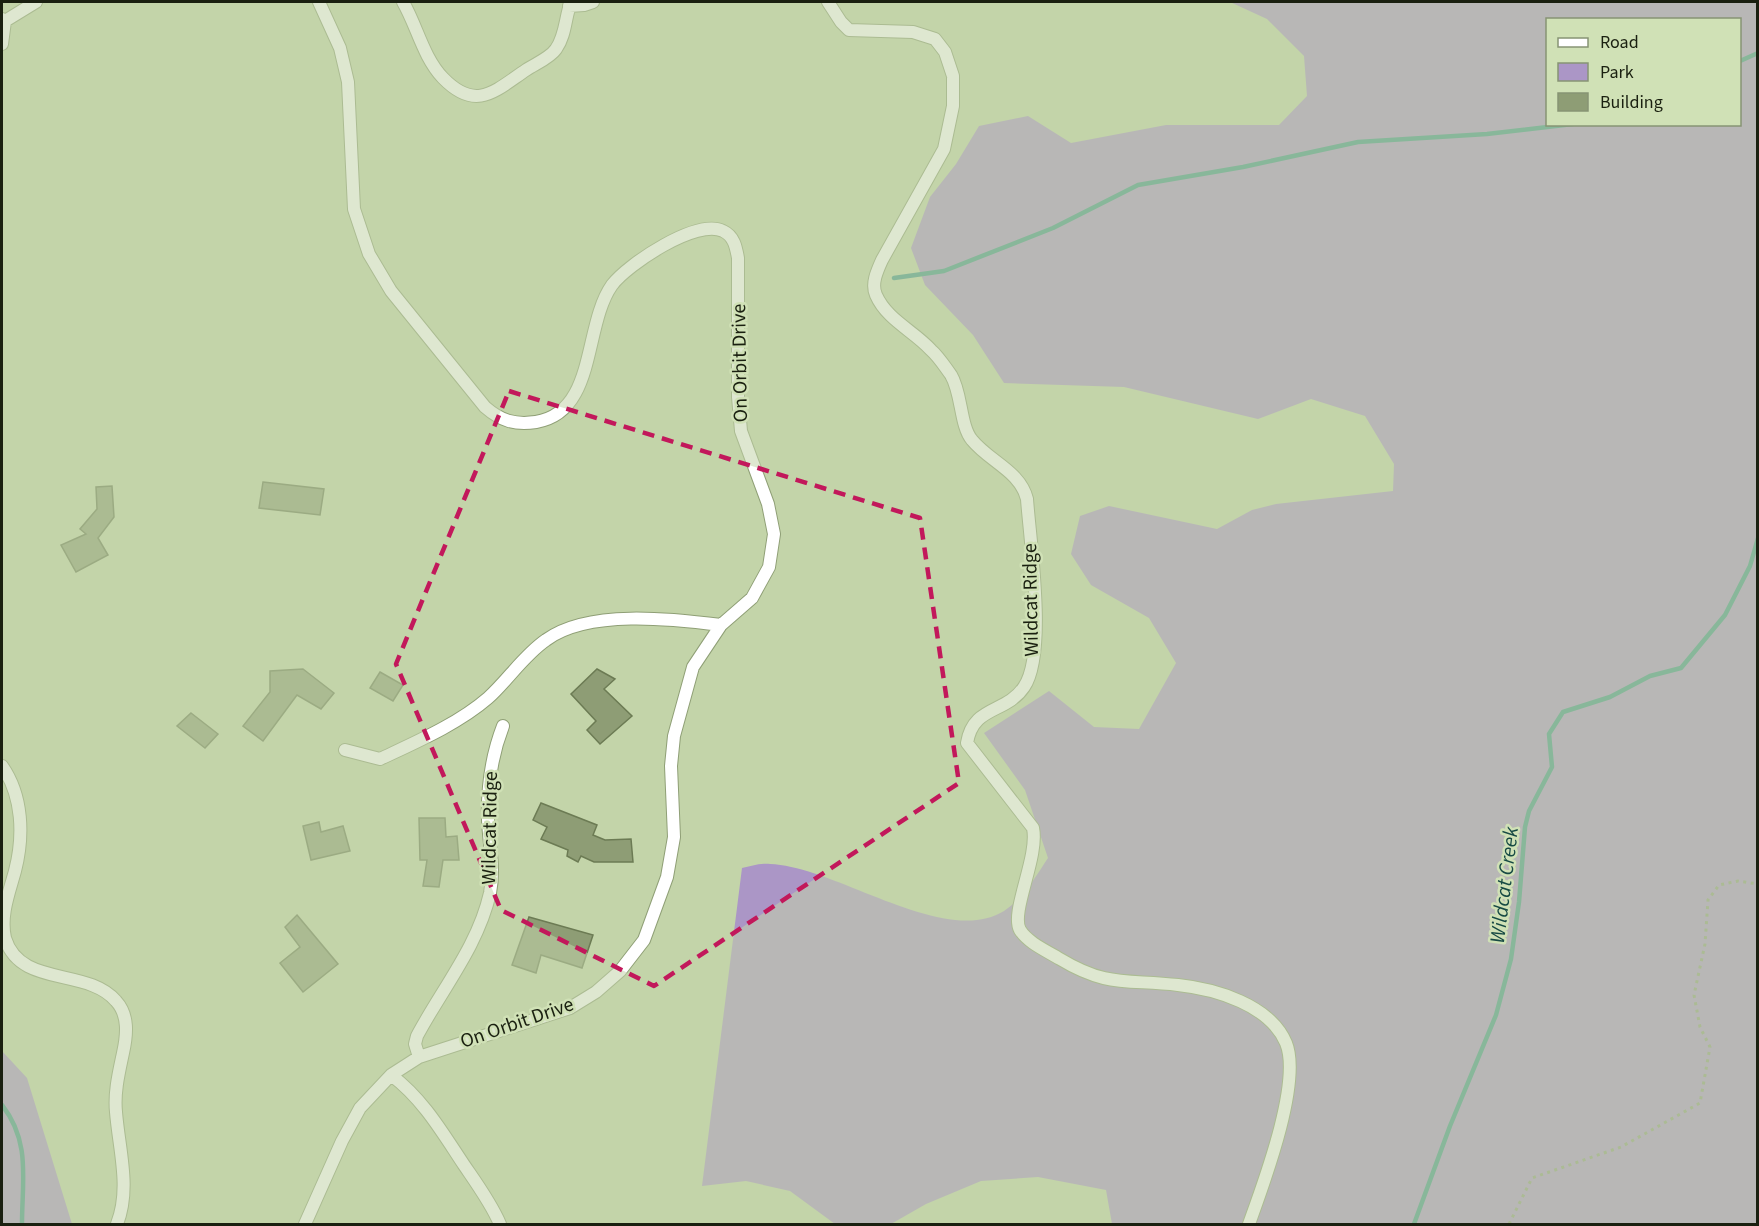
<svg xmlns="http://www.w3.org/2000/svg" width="1759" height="1226" font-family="'Source Sans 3',sans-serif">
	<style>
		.green { fill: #ab96c6; fill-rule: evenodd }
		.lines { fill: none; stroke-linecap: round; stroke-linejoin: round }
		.stream { stroke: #429587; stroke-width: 4.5 }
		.building { fill: #8e9d75; stroke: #6c7b54; stroke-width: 1.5 }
		.minor-casing { stroke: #8f9f76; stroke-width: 14 }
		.path { stroke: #8f9d7a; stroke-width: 3; stroke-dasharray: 3 4.5; stroke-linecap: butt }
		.minor { stroke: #fff; stroke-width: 12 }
		.marked { fill: none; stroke: #c2185b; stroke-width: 4.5; stroke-dasharray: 12 8; stroke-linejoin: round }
		.labels { text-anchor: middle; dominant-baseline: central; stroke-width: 5; stroke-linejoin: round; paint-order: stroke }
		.street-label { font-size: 20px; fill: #1a2010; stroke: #d0e1b6 }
		.water-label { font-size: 21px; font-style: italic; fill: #174a44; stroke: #d0e1b6 }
	</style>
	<rect width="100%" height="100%" fill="#c3d4a9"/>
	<path class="green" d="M1230 2H1757V1224H1112L1106 1190 1038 1177 981 1181 926 1204 891 1224H835L790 1191 746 1181 702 1186 742 868C751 866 761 863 770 864 835 866 945 948 1004 911 1023 899 1036 876 1048 858L1025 790 984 733 1049 691 1094 727 1139 729 1176 663 1149 618 1091 585 1071 554 1080 516 1109 506 1217 529 1252 510 1276 504 1393 491 1394 464 1365 416 1311 399 1258 419 1124 387 1004 383 973 335 925 285 911 248 930 197 956 164 979 126 1028 116 1071 143 1166 125H1279L1307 96 1304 56 1267 19ZM1548 20H1740V124H1548Z
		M2 1051 27 1078 72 1224H2Z"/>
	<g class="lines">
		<path class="stream" d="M1740 61 1758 53
			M894 278 944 271 1053 228 1138 185 1243 167 1358 142 1487 134 1573 124
			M2 1105C31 1142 22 1180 22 1224
			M1414 1224 1450 1126 1496 1015 1511 959 1519 902 1525 827 1529 811 1552 767 1549 734 1563 712 1610 697 1650 676 1681 668 1725 615 1750 566 1758 538"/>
	</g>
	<path class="building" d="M263 482 324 489 320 515 259 508Z
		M112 486 114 517 98 538 108 555 76 572 61 545 86 534 80 529 97 509 96 487Z
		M303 669 334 693 321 709 297 695 263 741 243 726 270 692V671Z
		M597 669 615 679 604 689 632 716 600 744 587 730 596 721 571 694Z
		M380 672 403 685 393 701 370 688Z
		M191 713 218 734 205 748 177 726Z
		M541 803 597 825 593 835 605 840 631 839 633 862H594L581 856 578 862 567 856 568 850 541 839 547 827 533 820Z
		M419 818H445L446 837 457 836 459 860H443L439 887 423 886 427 860H420Z
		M319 822 321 832 343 826 350 851 311 860 303 826Z
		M297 915 338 964 303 992 280 963 300 947 285 927Z
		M529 917 593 935 582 968 541 955 536 973 512 965Z"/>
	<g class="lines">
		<defs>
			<path id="minor" d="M403 2C417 26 423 57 443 78 476 112 495 91 526 70 535 64 550 58 556 49 566 35 565 17 571 2
				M828 2 841 22 849 30 913 32 935 39 945 52 953 76V106L944 149 882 260C877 271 871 284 876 295 887 320 914 331 931 350 939 357 945 367 951 375 962 393 960 426 972 440 990 462 1020 471 1027 499 1030 542 1047 653 1024 687 1006 714 973 705 967 743L1033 828C1039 857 1010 912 1020 930 1028 943 1047 951 1060 959 1108 988 1128 979 1178 985 1216 989 1270 1005 1286 1043 1302 1082 1263 1185 1249 1224
				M569 6 584 5 593 2
				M2 19 5 21 2 44
				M5 21 36 2
				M345 750 380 759C416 742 458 724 488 698 508 680 524 655 546 640 588 609 672 619 721 625
				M2 766C23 796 24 836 15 871 9 893 0 915 5 938 20 988 87 967 116 1001 129 1015 127 1035 123 1053 119 1072 114 1092 116 1112 119 1150 131 1188 117 1224
				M419 1057 415 1044 417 1036C442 989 478 946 490 893 495 868 489 845 488 820 487 787 491 757 503 726
				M391 1075C423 1099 442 1132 464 1165 477 1184 491 1203 500 1224
				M305 1224 342 1141 360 1108 391 1075 419 1057 570 1008 596 992 620 971 644 940 667 877 674 837 671 766 674 736 693 667 721 625 752 598 769 567 774 534 768 504 741 431 738 397V258C736 247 734 236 723 231 697 218 628 264 612 285 583 326 597 412 536 422 515 425 501 421 485 407L391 291 369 254 354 209 348 82 340 48 319 2"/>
		</defs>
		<use href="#minor" class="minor-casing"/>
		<path class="path" d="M1509 1224 1532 1178 1621 1147 1700 1103 1710 1047 1700 1027 1694 995 1705 944 1708 900 1719 885 1738 881 1758 884"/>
		<use href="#minor" class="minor"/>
	</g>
	<path d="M0 0H1759V1226H0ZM509 391 920 518 959 783 654 986 501 910 396 664Z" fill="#c3d4a9" fill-opacity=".55" fill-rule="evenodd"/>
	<path class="marked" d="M509 391 920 518 959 783 654 986 501 910 396 664Z"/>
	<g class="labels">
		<g class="street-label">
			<text transform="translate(740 363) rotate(-91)">On Orbit Drive</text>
			<text transform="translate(1031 600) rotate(-91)">Wildcat Ridge</text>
			<text transform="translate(490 828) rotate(-89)">Wildcat Ridge</text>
			<text transform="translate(517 1023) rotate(-19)">On Orbit Drive</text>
		</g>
		<g class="water-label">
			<text transform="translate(1504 885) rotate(-83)">Wildcat Creek</text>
		</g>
	</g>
	<rect width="1759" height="1226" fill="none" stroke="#1a2010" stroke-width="6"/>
	<rect x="1546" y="18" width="195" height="108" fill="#d0e1b6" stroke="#879474" stroke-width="1.5"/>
	<rect x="1558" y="38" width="30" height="9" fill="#ffffff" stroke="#879474" stroke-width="1.5"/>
	<text x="1600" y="48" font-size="18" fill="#1a2010">Road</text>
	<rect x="1558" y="63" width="30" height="18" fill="#ab96c6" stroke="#879474" stroke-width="1.5"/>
	<text x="1600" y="78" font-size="18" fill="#1a2010">Park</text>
	<rect x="1558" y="93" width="30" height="18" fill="#8e9d75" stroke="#879474" stroke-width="1.5"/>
	<text x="1600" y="108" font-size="18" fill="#1a2010">Building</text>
</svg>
